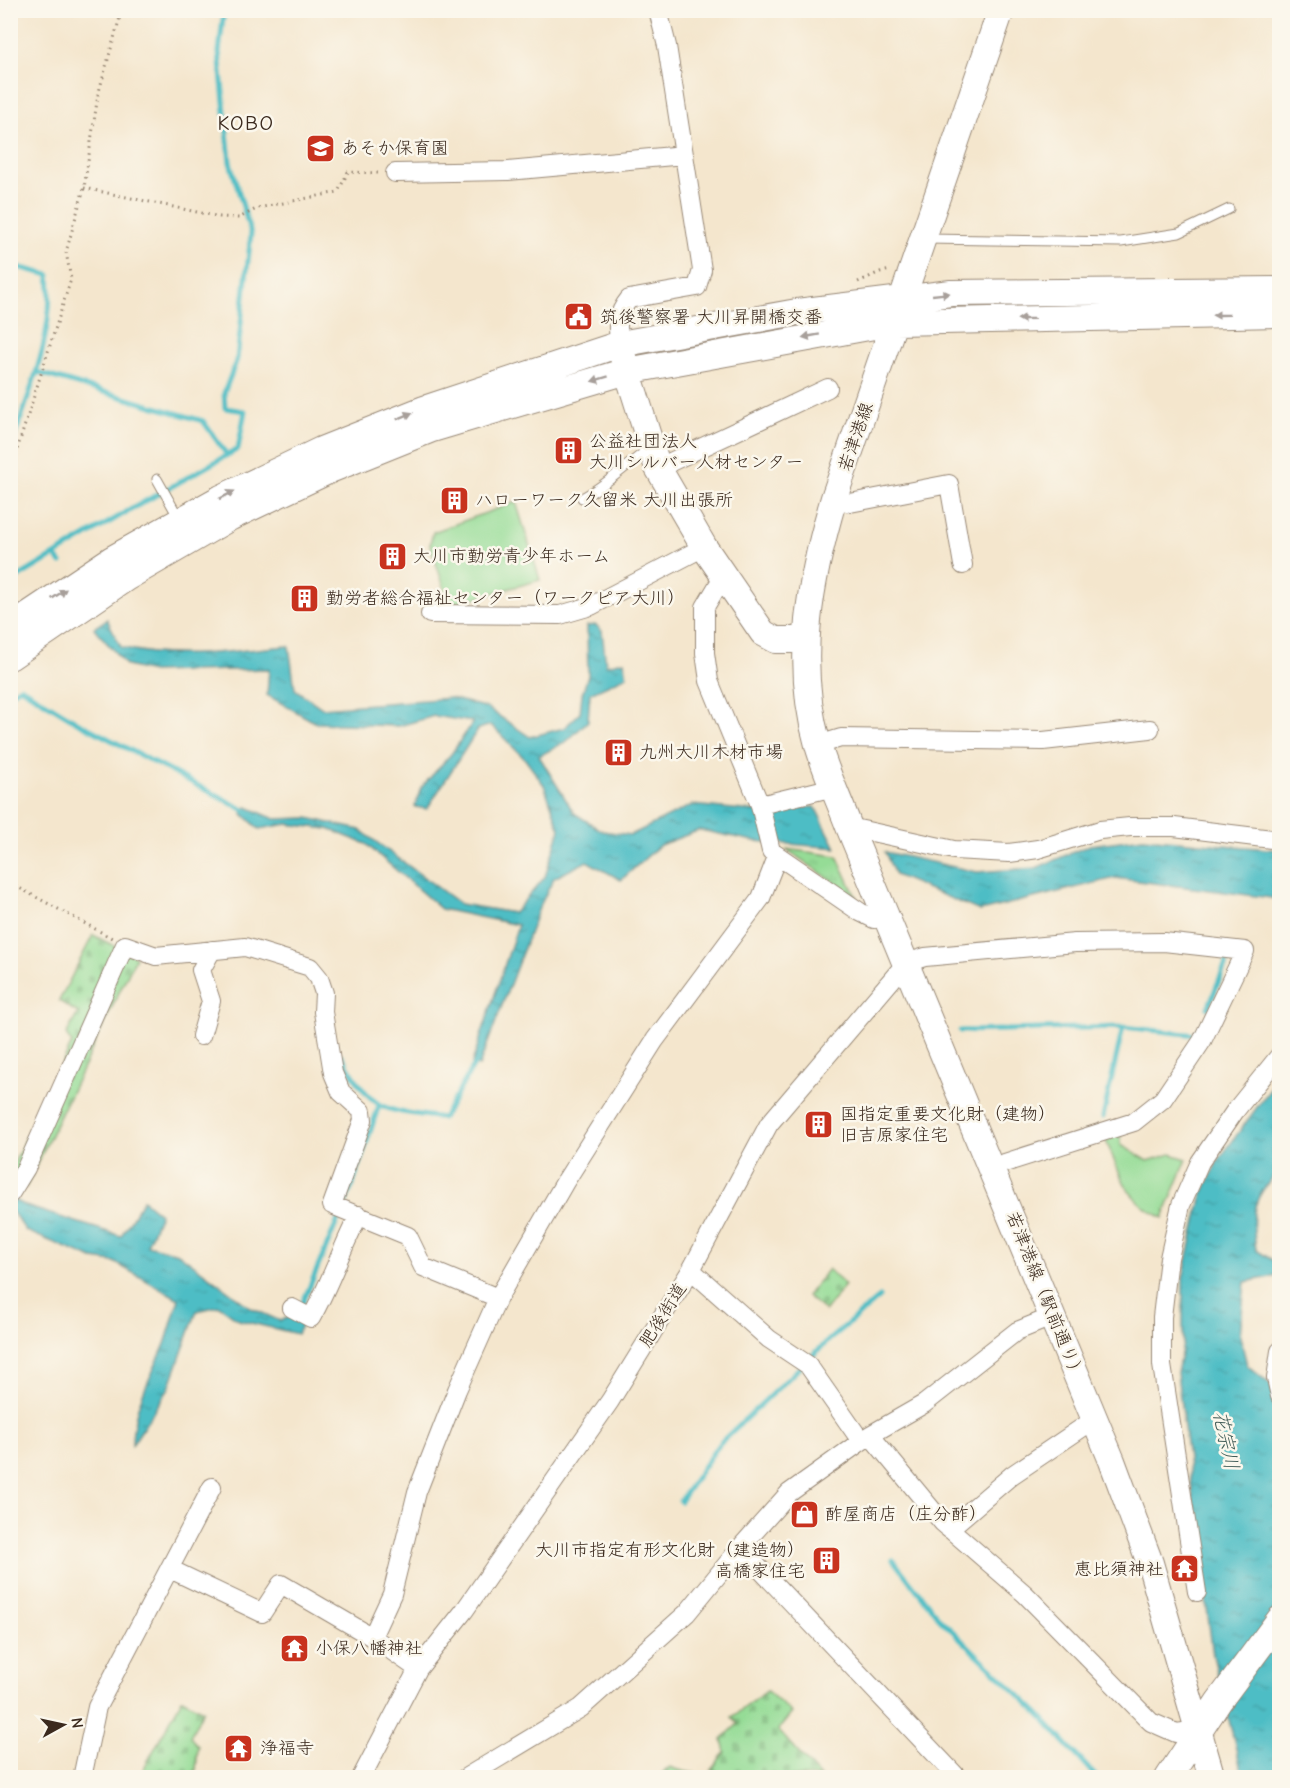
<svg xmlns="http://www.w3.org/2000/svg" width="1290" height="1788" font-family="'Comic Neue','Klee One',sans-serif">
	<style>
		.grass { fill: url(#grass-tufts); stroke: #68835a; stroke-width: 1.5 }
		.cemetery { fill: url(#cemetery-stones); stroke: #68835a; stroke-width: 1.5 }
		.park { fill: #95dc96; stroke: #68835a; stroke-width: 1.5 }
		.water { fill: url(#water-ripples); stroke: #447472; stroke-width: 1.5 }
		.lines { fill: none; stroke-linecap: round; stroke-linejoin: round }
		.stream { stroke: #4ebdc5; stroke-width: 5 }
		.lane-casing { stroke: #988876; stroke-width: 11 }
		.street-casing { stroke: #988876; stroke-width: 20 }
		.secondary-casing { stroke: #988876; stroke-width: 28 }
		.path { stroke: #988876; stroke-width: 3; stroke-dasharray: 1.5 4.5; stroke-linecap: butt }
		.lane { stroke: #fff; stroke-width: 9 }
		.street { stroke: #fff; stroke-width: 18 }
		.secondary { stroke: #fff; stroke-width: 26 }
		.oneway { fill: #a79f9a }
		.labels { text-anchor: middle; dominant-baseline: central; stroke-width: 5; stroke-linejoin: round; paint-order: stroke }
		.poi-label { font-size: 18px; fill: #3b2a1e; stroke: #fbf7ec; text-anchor: start }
		.street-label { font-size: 18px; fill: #3b2a1e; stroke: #fbf7ec }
		.water-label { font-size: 20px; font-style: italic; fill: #425d58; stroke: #fbf7ec }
		.quarter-label { font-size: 21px; letter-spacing: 1.5px; fill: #3b2a1e; stroke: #fbf7ec }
	</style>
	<defs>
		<pattern id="grass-tufts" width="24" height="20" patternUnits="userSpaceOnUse" patternTransform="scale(1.5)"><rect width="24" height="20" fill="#95dc96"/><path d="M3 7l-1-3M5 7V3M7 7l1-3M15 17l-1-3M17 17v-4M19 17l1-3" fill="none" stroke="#81bd81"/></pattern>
		<pattern id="cemetery-stones" width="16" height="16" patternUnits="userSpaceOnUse" patternTransform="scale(1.5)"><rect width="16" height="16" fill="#95dc96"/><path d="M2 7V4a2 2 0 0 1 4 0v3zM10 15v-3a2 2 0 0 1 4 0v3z" fill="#81bd81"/></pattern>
		<pattern id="water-ripples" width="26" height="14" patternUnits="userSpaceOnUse" patternTransform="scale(1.5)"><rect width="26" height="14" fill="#4ebdc5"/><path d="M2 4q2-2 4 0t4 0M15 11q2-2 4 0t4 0" fill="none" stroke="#429a9f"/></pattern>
	</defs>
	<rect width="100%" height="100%" fill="#fbf7ec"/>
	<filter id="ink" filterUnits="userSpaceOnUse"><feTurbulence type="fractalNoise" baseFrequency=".0167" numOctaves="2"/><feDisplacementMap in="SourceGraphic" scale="12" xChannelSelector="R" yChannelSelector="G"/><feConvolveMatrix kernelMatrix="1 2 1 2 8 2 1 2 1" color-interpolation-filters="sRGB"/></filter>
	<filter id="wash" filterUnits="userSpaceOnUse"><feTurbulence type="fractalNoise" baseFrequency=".008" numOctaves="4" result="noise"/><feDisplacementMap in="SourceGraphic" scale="24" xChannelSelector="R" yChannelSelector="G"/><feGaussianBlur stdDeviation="1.35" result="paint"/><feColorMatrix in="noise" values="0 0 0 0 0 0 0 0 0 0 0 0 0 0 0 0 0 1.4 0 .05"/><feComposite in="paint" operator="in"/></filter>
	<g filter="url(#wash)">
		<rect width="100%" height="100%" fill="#f4e6cd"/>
		<path class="grass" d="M786 849 837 856 856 897Z"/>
		<path class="cemetery" d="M93 935 136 957 26 1187 11 1176 10 1171 72 1043 66 1035 78 1013 59 1001Z
			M828 1269 845 1285 825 1311 807 1296Z
			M767 1691 792 1713 778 1730 820 1777H777L772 1773 766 1777H726L711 1770 725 1752 722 1739 738 1724 732 1717Z
			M182 1699 203 1710 190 1737 198 1746 196 1770 191 1777H139Z
			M670 1767C686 1774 699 1773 716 1777H657Z"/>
		<path class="park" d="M516 502 540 580 450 605 430 545 433 532Z
			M1120 1130 1121 1145 1148 1161 1171 1154 1187 1159 1163 1218C1123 1200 1120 1171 1103 1134Z"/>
		<path class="water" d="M107 619 121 647C174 662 235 650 289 646L295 689 322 708 451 698 487 708 530 737 564 728 580 713 582 694 588 676 587 626 596 625 602 631 606 665 624 661 627 676 590 693 588 721 567 741 539 756 574 813 602 831 631 835 692 805 753 811 815 807 836 848 754 841 700 830 660 845 621 880 587 861 554 878 539 908 479 1066 472 1063 518 925 441 909 366 844 328 829 287 824 259 829 242 813 247 807 275 819 308 818 360 830 460 904 514 913 545 877 560 829 544 785 525 759 491 725 478 729 427 809 415 807 421 788 452 753 473 722 434 716 399 726 316 723 267 695 269 669 152 672 127 666 94 628Z
			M1143 838 1279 850V899L1115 878 980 911 895 875 885 852 977 872 1036 868 1090 845Z
			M1279 1077V1170C1251 1202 1251 1209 1256 1250L1277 1263 1275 1276 1245 1282 1240 1336 1247 1365 1271 1385 1279 1437V1777H1243L1213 1655 1177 1373 1183 1344V1278L1201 1199 1217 1162Z
			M10 1198 25 1206 121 1236 143 1200 160 1214 147 1245 178 1253 251 1308 280 1321 294 1315 303 1321 297 1334 239 1320 219 1306 197 1311 169 1388 132 1445C132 1407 151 1378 165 1344 170 1330 174 1314 179 1299L114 1262 93 1259 26 1231 11 1210Z"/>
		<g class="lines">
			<path class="stream" d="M10 265 49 275C55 333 29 394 10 449
				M36 372 203 421 227 455
				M55 555 61 563
				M10 582 128 511 238 449 245 411 225 408 224 393 237 359 251 234 230 162 219 52 224 10
				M10 694 20 687 77 722 250 813
				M1208 1008 1228 958
				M960 1031 1123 1027 1196 1035 1198 1030
				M342 1056C375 1114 380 1109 443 1118L478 1058
				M1103 1117 1123 1027
				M301 1307 353 1184 379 1105
				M680 1501 719 1444 830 1339 880 1297
				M893 1560 940 1619 1038 1713 1097 1778"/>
		</g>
	</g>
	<g filter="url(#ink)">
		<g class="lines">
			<defs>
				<path id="lane" d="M926 239 1121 242 1179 233 1229 209
					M157 479 180 520
					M582 498C607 485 626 465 649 449"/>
				<path id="street" d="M395 173 508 171 684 155
					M620 344C616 326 617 314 629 299L697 287 702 270 667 46 658 10
					M658 468 828 388
					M834 498 850 503 949 484 963 565
					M724 575 705 607V653L709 681 760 805 771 851 860 912 874 919 886 917
					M430 614 560 615 591 606 704 547
					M818 745 841 738 1043 741 1150 729
					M760 805 834 787
					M849 827 954 850 1009 853 1038 849 1100 830 1130 827H1174L1280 840
					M201 1036 211 1001 201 970 212 950
					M10 1194 26 1168 125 945 156 956 245 947 310 967 319 978 324 993 323 1012 333 1073 341 1092 362 1111 363 1120 332 1205 408 1236 423 1267 498 1298
					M691 1270 769 1339 808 1365 861 1441
					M292 1308 311 1318C330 1285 341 1249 359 1215
					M1280 1351 1276 1378 1280 1396
					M870 1435 943 1523 1025 1594 1151 1722 1176 1733 1199 1730
					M949 1529 1012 1475 1095 1419
					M740 1548 958 1778
					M170 1569 262 1613 281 1584 372 1637 418 1669
					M1197 1592 1162 1365V1317L1169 1258 1181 1205 1200 1162 1235 1111 1280 1055
					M372 1637 392 1594 417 1492 457 1390 498 1298 565 1182 655 1040 761 898 777 857
					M82 1778 97 1707 212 1487
					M361 1778 418 1669 464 1611 610 1401 691 1270 769 1124 906 963 925 957 1075 943 1164 942 1245 951 1202 1041 1163 1099 1134 1122 992 1167
					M465 1778 581 1708 687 1613 740 1548 789 1493 870 1435 924 1404 1017 1331 1054 1316"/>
				<path id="secondary" d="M1001 10 834 498C810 579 794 661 818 745 826 773 839 800 849 827L1112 1461 1150 1563 1212 1778
					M623 357 658 468 704 547 763 633 776 640H806
					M10 627 112 559 221 498 321 450 424 409 620 344 797 312 951 293 1280 290
					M10 657 126 578 231 517 330 470 432 429 627 371 896 322 1280 314
					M1168 1778 1219 1701 1280 1619"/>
			</defs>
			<use href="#lane" class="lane-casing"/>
			<use href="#street" class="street-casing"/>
			<use href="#secondary" class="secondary-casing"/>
			<path class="path" d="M84 188 220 217 239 218 258 208 338 192 348 172 378 173
				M858 282 880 272 891 270
				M10 472 71 279 66 252 84 188 98 95 122 10
				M10 883 112 938"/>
			<use href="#lane" class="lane"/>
			<use href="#street" class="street"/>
			<use href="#secondary" class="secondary"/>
		</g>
		<defs><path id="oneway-solid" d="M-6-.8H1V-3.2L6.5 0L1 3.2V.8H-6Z" transform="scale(1.5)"/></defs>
		<g class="oneway">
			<use href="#oneway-solid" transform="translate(941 294) rotate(-6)"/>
			<use href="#oneway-solid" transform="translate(1221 315) rotate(179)"/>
			<use href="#oneway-solid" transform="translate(1026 319) rotate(179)"/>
			<use href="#oneway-solid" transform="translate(811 336) rotate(170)"/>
			<use href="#oneway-solid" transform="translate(600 379) rotate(163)"/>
			<use href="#oneway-solid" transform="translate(405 416) rotate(-22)"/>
			<use href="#oneway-solid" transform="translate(227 495) rotate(-27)"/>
			<use href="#oneway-solid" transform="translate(59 594) rotate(-34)"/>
		</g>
	</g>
	<defs>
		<symbol id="school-square" viewBox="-11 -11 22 22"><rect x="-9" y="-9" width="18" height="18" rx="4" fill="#c8321e" stroke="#fbf7ec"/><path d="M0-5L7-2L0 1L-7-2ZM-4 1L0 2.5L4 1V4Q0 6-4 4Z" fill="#fff"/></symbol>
		<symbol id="civic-square" viewBox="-11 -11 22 22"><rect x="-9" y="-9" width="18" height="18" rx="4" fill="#c8321e" stroke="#fbf7ec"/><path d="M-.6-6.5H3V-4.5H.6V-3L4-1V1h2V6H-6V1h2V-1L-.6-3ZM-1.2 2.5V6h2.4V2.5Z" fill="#fff"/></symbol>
		<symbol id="building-square" viewBox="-11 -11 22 22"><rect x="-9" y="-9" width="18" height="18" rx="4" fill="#c8321e" stroke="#fbf7ec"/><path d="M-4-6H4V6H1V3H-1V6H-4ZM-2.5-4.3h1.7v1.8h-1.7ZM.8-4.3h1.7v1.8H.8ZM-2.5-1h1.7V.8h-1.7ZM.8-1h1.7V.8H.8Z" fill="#fff"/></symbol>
		<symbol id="shop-square" viewBox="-11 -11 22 22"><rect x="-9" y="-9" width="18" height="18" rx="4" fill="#c8321e" stroke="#fbf7ec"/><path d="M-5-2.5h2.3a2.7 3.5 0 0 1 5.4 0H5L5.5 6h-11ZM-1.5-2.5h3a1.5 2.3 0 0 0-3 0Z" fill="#fff"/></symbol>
		<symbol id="temple-square" viewBox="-11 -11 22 22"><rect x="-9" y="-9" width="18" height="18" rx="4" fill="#c8321e" stroke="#fbf7ec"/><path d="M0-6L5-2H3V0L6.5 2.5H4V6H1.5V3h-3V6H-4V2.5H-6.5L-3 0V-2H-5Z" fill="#fff"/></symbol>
	</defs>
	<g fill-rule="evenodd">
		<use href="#school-square" x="304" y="132" width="33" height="33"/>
		<use href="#civic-square" x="562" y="300" width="33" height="33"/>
		<use href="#building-square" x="552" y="434" width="33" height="33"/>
		<use href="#building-square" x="438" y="484" width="33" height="33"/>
		<use href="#building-square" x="376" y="540" width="33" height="33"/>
		<use href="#building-square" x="288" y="582" width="33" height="33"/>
		<use href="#building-square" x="602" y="736" width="33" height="33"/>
		<use href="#building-square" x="802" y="1108" width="33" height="33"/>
		<use href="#shop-square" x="788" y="1498" width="33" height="33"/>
		<use href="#building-square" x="810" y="1544" width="33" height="33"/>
		<use href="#temple-square" x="1168" y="1552" width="33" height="33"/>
		<use href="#temple-square" x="278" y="1632" width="33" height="33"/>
		<use href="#temple-square" x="222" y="1732" width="33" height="33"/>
	</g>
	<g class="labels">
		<g class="poi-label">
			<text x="341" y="148">あそか保育園</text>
			<text x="600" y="317">筑後警察署 大川昇開橋交番</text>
			<text x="589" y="441">公益社団法人<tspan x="589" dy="21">大川シルバー人材センター</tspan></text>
			<text x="475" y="500">ハローワーク久留米 大川出張所</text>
			<text x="413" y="556">大川市勤労青少年ホーム</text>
			<text x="326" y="598">勤労者総合福祉センター（ワークピア大川）</text>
			<text x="639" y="752">九州大川木材市場</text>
			<text x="840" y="1114">国指定重要文化財（建物）<tspan x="840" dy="21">旧吉原家住宅</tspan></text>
			<text x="825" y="1514">酢屋商店（庄分酢）</text>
			<text x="805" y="1550" text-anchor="end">大川市指定有形文化財（建造物）<tspan x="805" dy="21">高橋家住宅</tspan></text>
			<text x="1164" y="1569" text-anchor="end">恵比須神社</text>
			<text x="315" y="1648">小保八幡神社</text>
			<text x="260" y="1748">浄福寺</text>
		</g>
		<g class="street-label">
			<text transform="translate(856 437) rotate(-71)">若津港線</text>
			<text transform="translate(1045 1296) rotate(68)">若津港線（駅前通り）</text>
			<text transform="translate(663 1315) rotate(-58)">肥後街道</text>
		</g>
		<g class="water-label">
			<text transform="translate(1226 1440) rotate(78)">花宗川</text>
		</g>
		<g class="quarter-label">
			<text x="246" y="123">KOBO</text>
		</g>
	</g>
	<rect width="1290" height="1788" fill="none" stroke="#fbf7ec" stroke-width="36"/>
	<g transform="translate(63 1725) rotate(82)" stroke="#fbf7ec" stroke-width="4.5" paint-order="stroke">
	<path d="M0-4.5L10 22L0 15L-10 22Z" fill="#3b2a1e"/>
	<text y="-9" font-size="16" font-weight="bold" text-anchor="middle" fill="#3b2a1e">N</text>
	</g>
</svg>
